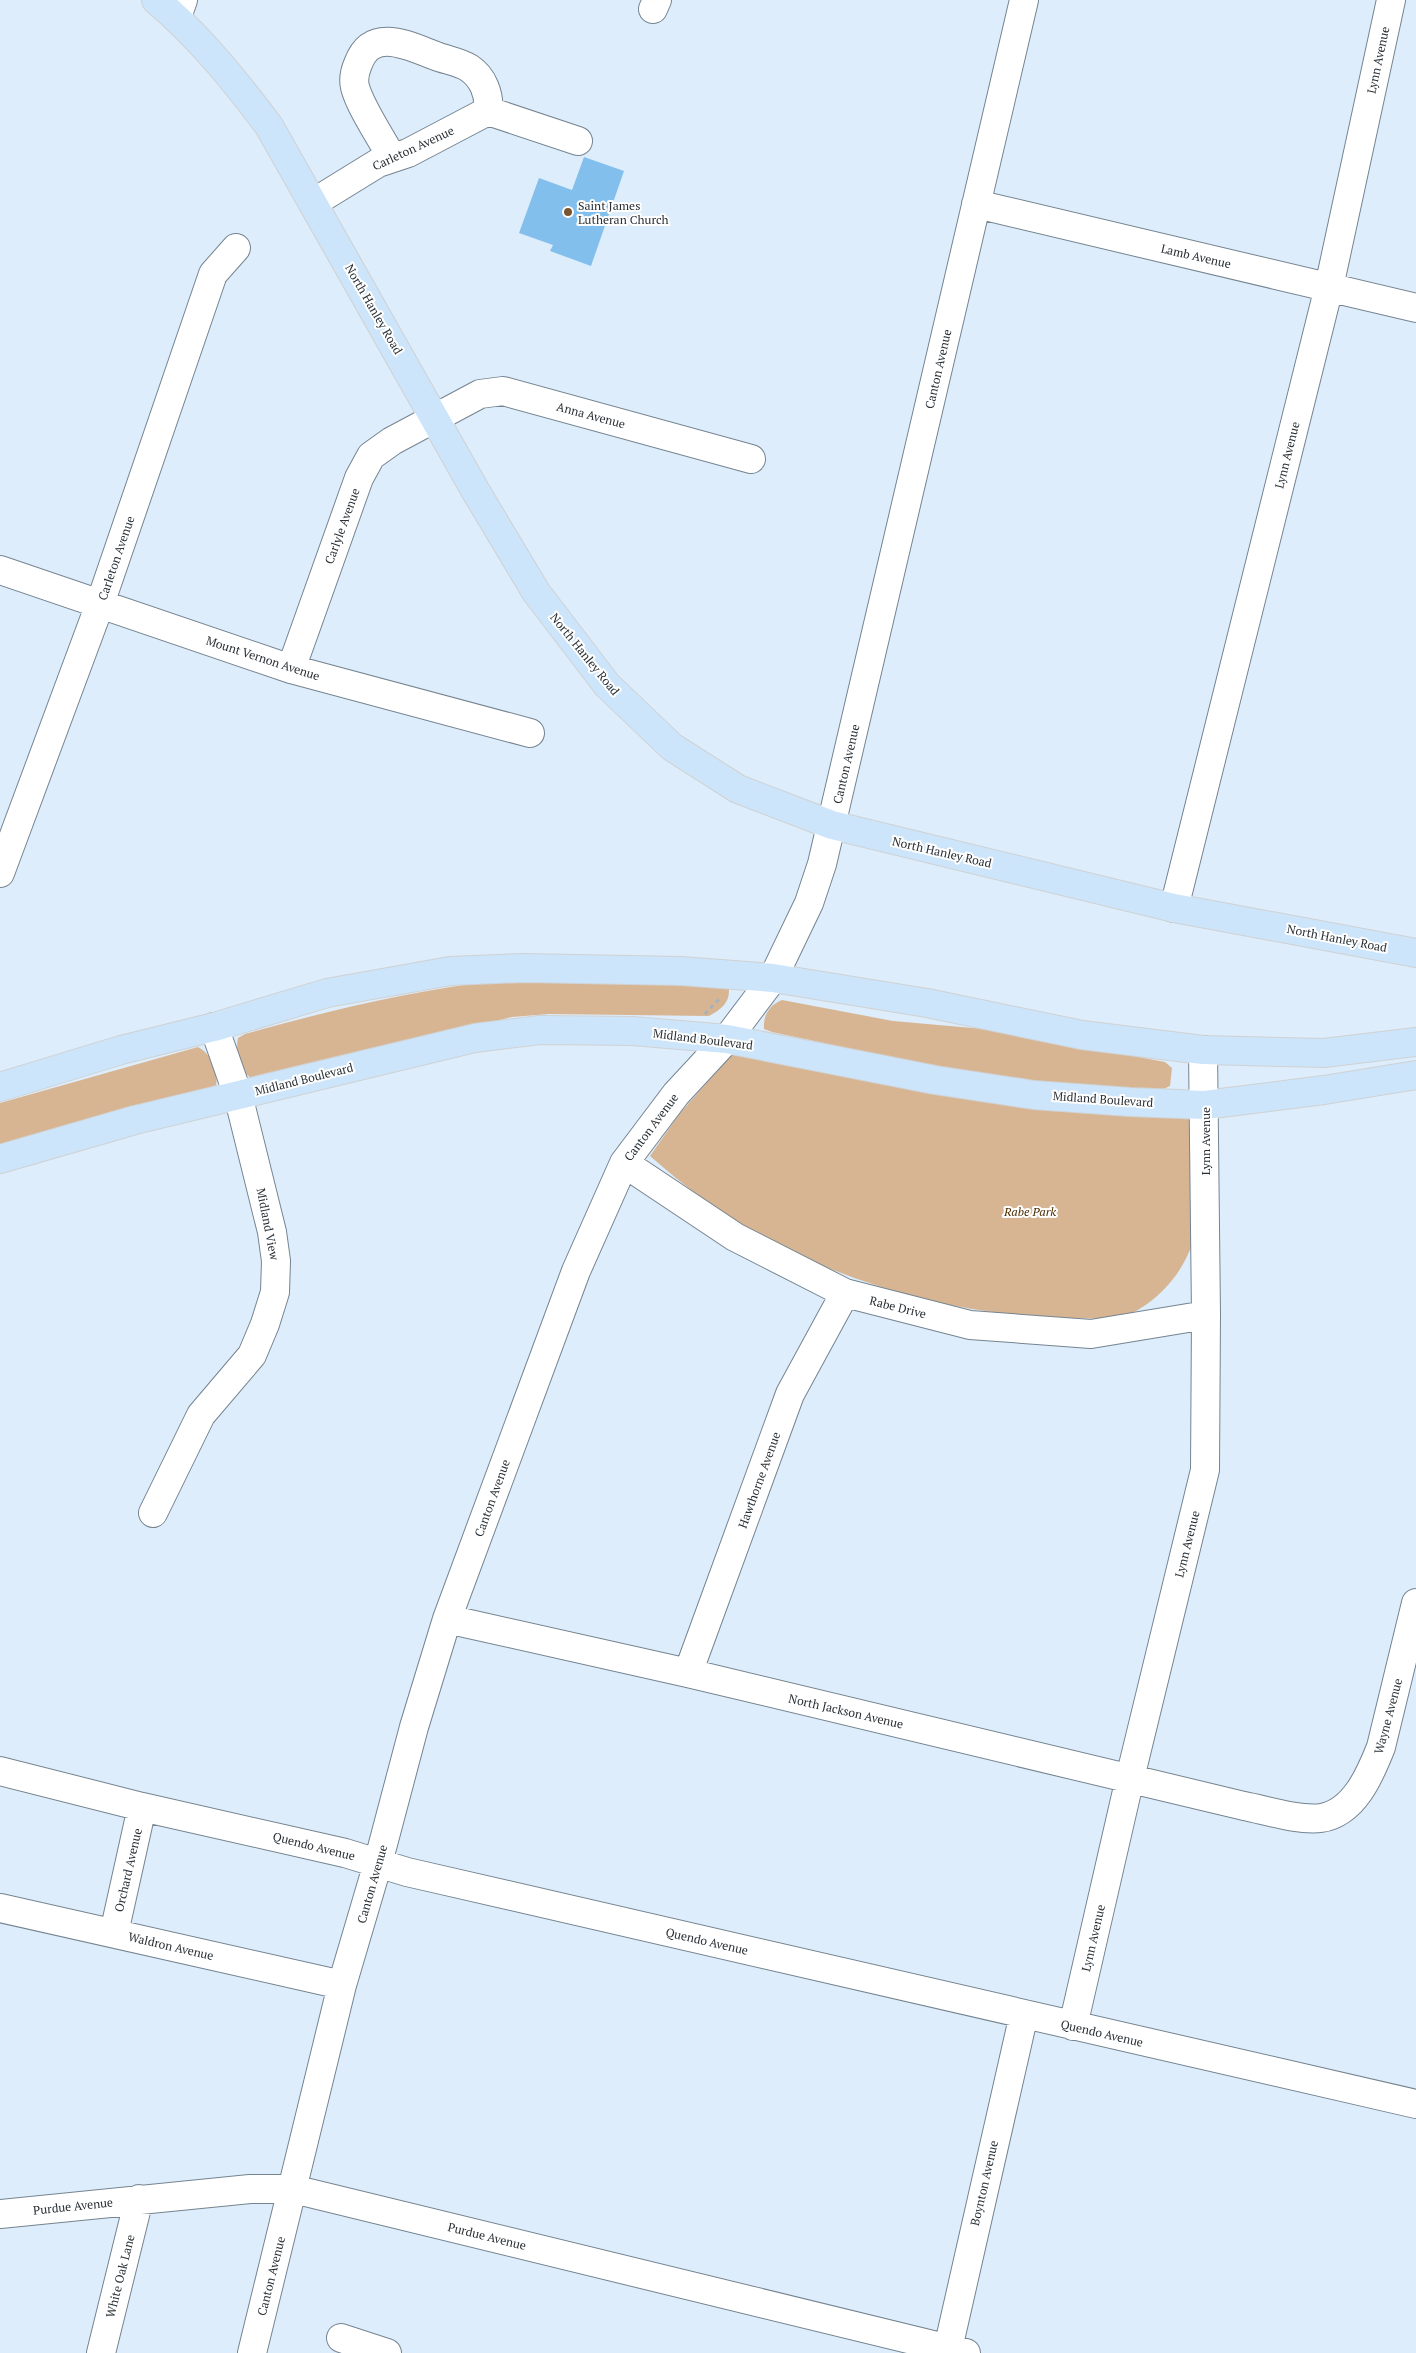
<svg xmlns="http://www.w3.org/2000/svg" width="1416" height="2353" font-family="'PT Serif',serif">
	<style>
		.green { fill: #d7b592 }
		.building { fill: #83bfed }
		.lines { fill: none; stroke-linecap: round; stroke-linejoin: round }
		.minor-casing { stroke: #758490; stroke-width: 30 }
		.major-casing { stroke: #d0d1d2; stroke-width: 30 }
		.path { stroke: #a5b2bd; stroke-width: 3; stroke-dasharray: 4 4; stroke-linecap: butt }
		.minor { stroke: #fff; stroke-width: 28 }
		.major { stroke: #cce5fa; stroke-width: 28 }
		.poi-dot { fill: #79562f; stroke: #fff; stroke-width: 2 }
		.labels { text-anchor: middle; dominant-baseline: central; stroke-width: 4; stroke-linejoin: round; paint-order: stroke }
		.street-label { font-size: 12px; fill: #292f34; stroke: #fff }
		.poi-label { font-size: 12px; fill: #292f34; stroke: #fff; text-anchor: start }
		.park-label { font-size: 12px; font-style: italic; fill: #4d2d00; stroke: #fff }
	</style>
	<rect width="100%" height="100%" fill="#ddedfb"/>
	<path class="green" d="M499 980H708L729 987C730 1003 722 1009 709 1016L549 1014 512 1017 255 1080C240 1074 235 1053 238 1038L245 1034C331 1010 410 991 499 980Z
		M782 1000 893 1021 995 1030 1165 1062 1172 1068 1170 1086C1156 1094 1137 1090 1122 1090 1004 1086 887 1056 772 1032L764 1029C763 1016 769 1005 782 1000Z
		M198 1047C212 1054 220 1074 215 1090L0 1151V1103Z
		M736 1050 1193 1115C1193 1145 1194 1175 1194 1205 1194 1215 1197 1229 1194 1239 1190 1252 1182 1268 1173 1279 1164 1291 1149 1304 1136 1311 1115 1321 1088 1318 1065 1318 961 1315 859 1288 766 1239 724 1216 685 1187 650 1156L680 1113Z"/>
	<path class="building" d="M584 157 624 171 591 266 550 251 553 245 519 233 539 178 572 190Z"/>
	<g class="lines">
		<defs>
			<path id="minor" d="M653 9 657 0
				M177 17 183 0
				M488 111 578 141
				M392 158C382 139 360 107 355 87 353 79 355 71 358 64 372 26 409 46 436 56 446 60 460 62 469 68 483 77 490 95 488 111
				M313 203 378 163 408 153 488 111
				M976 204 1416 308
				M0 570 291 669 530 733
				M291 669 359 478 371 456 392 441 480 394 503 391 751 459
				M0 873 100 604 213 274 236 248
				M1174 908 1329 287 1391 0
				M624 1163 735 1237 845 1293 970 1325 1091 1334 1206 1315
				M153 1513 201 1415 252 1355 265 1324 275 1292 276 1261 272 1232 238 1095 214 1027
				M447 1619 688 1673 1244 1806C1265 1810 1299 1821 1321 1818 1354 1813 1370 1775 1381 1747L1416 1603
				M688 1673 790 1394 845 1293
				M0 1771 142 1807 345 1853 407 1872 1416 2104
				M0 1908 342 1985
				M114 1933 142 1807
				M1073 2026 1130 1778 1205 1470 1206 1315 1203 1050
				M0 2214 250 2189H293L966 2353
				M341 2338 387 2353
				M101 2353 139 2199
				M252 2353 342 1985 378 1863 414 1727 447 1619 576 1271 624 1163 676 1094 727 1039 773 978 809 903 822 864 1024 0
				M947 2353 1024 2014"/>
			<path id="major" d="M156 0C200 37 235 81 269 126L475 490 536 592 607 685 672 747 738 789 832 825 1174 908 1416 953
				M0 1087 121 1050 214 1027 327 993 450 971 523 968 681 971 773 978 927 1003 1082 1035 1203 1050 1324 1053 1416 1042
				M0 1159 135 1120 475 1038 540 1030 633 1031 727 1039 935 1080 1034 1095 1130 1102 1205 1105 1324 1090 1416 1075"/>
		</defs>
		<use href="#minor" class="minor-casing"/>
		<use href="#major" class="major-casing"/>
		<path class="path" d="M705 1014 720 998"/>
		<use href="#minor" class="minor"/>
		<use href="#major" class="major"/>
	</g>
	<circle class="poi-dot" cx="568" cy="212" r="5"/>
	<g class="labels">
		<g class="street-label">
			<text transform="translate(1378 60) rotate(-78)">Lynn Avenue</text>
			<text transform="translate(413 148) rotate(-25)">Carleton Avenue</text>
			<text transform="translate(1196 256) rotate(13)">Lamb Avenue</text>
			<text transform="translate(374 309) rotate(60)">North Hanley Road</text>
			<text transform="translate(938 369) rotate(-77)">Canton Avenue</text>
			<text transform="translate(591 415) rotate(15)">Anna Avenue</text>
			<text transform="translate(1287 455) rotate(-76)">Lynn Avenue</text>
			<text transform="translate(342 526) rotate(-70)">Carlyle Avenue</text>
			<text transform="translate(116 558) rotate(-71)">Carleton Avenue</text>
			<text transform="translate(585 654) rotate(51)">North Hanley Road</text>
			<text transform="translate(263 658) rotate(18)">Mount Vernon Avenue</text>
			<text transform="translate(846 764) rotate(-77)">Canton Avenue</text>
			<text transform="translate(942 852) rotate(13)">North Hanley Road</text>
			<text transform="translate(1337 938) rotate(11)">North Hanley Road</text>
			<text transform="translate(703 1039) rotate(7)">Midland Boulevard</text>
			<text transform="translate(304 1079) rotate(-14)">Midland Boulevard</text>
			<text transform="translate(1103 1099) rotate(4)">Midland Boulevard</text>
			<text transform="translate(651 1127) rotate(-53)">Canton Avenue</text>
			<text transform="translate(1205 1141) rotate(-90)">Lynn Avenue</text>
			<text transform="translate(268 1224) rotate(79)">Midland View</text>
			<text transform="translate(898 1307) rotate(14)">Rabe Drive</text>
			<text transform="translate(759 1480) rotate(-70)">Hawthorne Avenue</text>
			<text transform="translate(492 1498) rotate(-70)">Canton Avenue</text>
			<text transform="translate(1187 1544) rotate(-76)">Lynn Avenue</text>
			<text transform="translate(846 1711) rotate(13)">North Jackson Avenue</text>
			<text transform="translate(1388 1716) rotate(-75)">Wayne Avenue</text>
			<text transform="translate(314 1846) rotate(14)">Quendo Avenue</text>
			<text transform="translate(128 1870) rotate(-77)">Orchard Avenue</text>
			<text transform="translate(372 1884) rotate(-74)">Canton Avenue</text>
			<text transform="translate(1093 1938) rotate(-77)">Lynn Avenue</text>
			<text transform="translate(707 1941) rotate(13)">Quendo Avenue</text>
			<text transform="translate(171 1946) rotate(13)">Waldron Avenue</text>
			<text transform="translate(1102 2033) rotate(13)">Quendo Avenue</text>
			<text transform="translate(984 2183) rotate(-77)">Boynton Avenue</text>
			<text transform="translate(73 2206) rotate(-6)">Purdue Avenue</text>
			<text transform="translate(487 2236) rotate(14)">Purdue Avenue</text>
			<text transform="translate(120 2276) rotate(-76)">White Oak Lane</text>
			<text transform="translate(271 2276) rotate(-76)">Canton Avenue</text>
		</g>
		<g class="poi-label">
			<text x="578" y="205">Saint James<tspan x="578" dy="14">Lutheran Church</tspan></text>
		</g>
		<g class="park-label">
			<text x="1030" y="1211">Rabe Park</text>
		</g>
	</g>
</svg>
